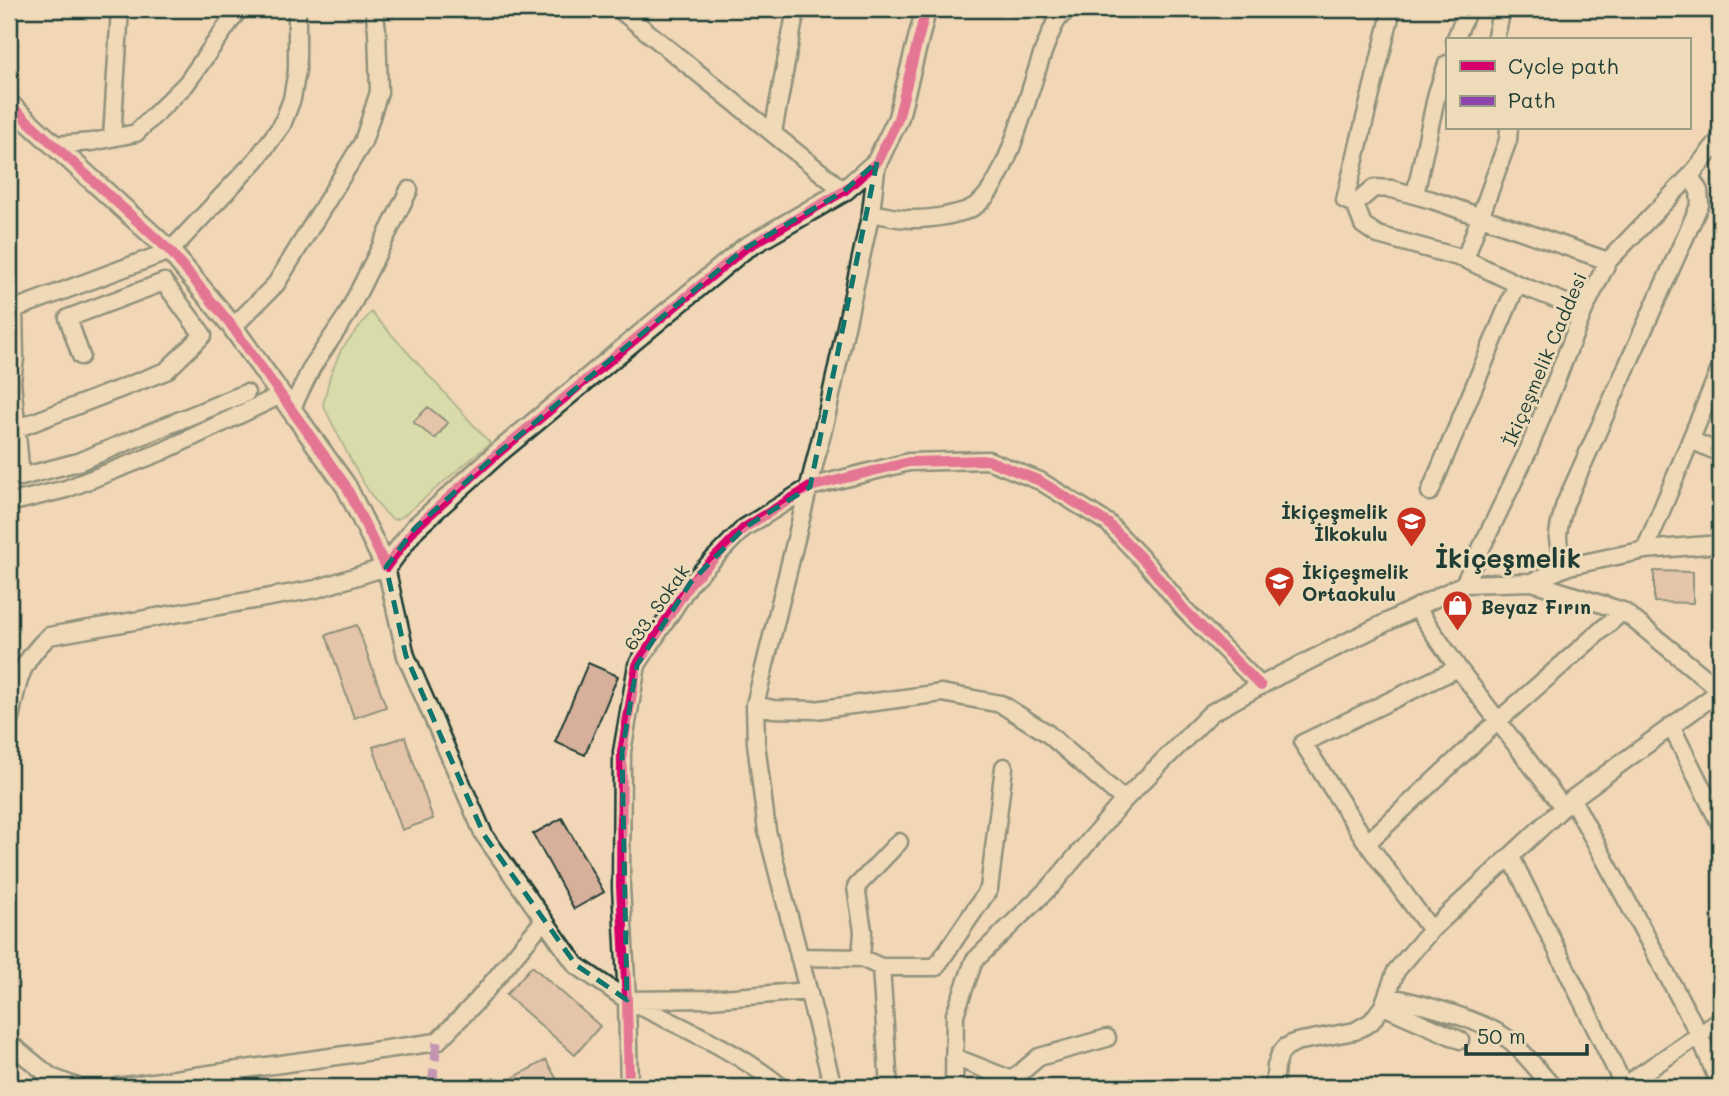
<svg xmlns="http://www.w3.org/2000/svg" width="1729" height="1096" font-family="Mali,sans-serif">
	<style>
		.green { fill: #bce29c; stroke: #6e9068; stroke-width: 2 }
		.building { fill: #d6b09a; stroke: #1f3d34; stroke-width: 2 }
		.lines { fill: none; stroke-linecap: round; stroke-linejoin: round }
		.minor-casing { stroke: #1f3d34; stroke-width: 21 }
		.tertiary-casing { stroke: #1f3d34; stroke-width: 24 }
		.minor { stroke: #eedbb9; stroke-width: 16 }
		.tertiary { stroke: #eedbb9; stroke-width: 19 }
		.quiet { stroke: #8e44ad; stroke-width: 9; stroke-dasharray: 18 9; stroke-linecap: butt }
		.cycleway-casing { stroke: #eedbb9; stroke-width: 15 }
		.cycleway { stroke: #d6006c; stroke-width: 10 }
		.marked { fill: none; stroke: #0f766e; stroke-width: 5; stroke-dasharray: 14 9; stroke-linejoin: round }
		.labels { text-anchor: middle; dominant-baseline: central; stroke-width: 6; stroke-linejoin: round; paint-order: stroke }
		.street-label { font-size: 19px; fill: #1f3d34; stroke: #eedbb9 }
		.poi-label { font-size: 19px; font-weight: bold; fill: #1f3d34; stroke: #eedbb9; text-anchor: start }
		.district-label { font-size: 26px; font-weight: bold; fill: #1f3d34; stroke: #eedbb9 }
	</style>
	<rect width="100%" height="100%" fill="#f1d7b7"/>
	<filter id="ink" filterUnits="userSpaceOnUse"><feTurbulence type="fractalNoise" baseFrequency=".0143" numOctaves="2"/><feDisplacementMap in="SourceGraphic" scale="14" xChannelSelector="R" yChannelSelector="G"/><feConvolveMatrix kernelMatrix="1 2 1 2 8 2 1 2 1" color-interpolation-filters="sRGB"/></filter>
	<g filter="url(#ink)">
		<path class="green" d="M371 312 490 443 402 517 394 520C369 505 338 433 323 405L330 376 341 350Z"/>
		<path class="building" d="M428 407 448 423 435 439 413 422Z
			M1654 571 1693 572V603L1654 602Z
			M357 625 386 707 354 718 326 635Z
			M588 663 618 676 585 755 555 742Z
			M405 737 433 819 402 830 373 747Z
			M562 818 604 892 574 909 533 834Z
			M532 966 600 1026 575 1055 506 995Z
			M546 1060 561 1087H496Z"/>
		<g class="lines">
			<defs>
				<path id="minor" d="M619 9 844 191
					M1392 9 1345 200 1355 204 1374 188 1392 189 1432 200 1608 261
					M1455 40 1468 9
					M1495 40 1502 9
					M773 132 796 9
					M112 138 120 9
					M55 145 92 142 136 133 186 84 239 9
					M877 162 871 212 828 409 755 705 773 709 815 710 942 693 1001 704 1047 733 1124 800
					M1415 195 1437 93 1447 64
					M1355 204 1363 225 1378 235 1465 259 1517 284 1584 310
					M871 212C898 220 917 221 945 216 954 214 967 212 975 206 1009 185 1030 81 1047 42 1053 28 1057 14 1071 9
					M1465 259 1508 140 1509 128
					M14 310 15 359 12 381 21 477 78 462 246 393
					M9 311 170 251 256 160 282 125 292 99 297 70V9
					M233 327 276 284 363 142 379 92 377 30 374 9
					M291 410 312 367 347 315 409 190
					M16 429 166 371 203 335 164 282 68 318 81 356
					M1691 440 1720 453
					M1430 492 1517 284
					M9 503 66 489 161 452 281 395
					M1645 550 1720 369
					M1569 566C1552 541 1558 531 1565 504L1700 204 1699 191 1690 176
					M1532 582 1569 566 1645 550 1720 544
					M1464 584 1528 451 1584 310 1608 261 1690 176 1720 139
					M1417 609 1458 668 1563 807
					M755 705 756 743 767 831 833 1087
					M9 723C18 683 17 666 49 636L316 589 386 567 406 656 484 835 576 965 627 1000 710 999 808 991
					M1671 726 1720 824
					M1572 799 1699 1034 1720 1086
					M1367 843 1499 720 1623 611
					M1511 857 1624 1086
					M1431 930 1367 843 1303 743 1458 668
					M799 957 861 958 881 967H936L989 889 1004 767
					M861 958 863 931 856 887 899 842
					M881 967 889 1087
					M1387 996C1422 1004 1487 1020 1513 1043 1527 1056 1540 1073 1553 1087
					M630 1001C680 1027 737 1050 781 1087
					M1383 1006 1460 1040
					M9 1043 51 1077 77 1087
					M954 1057 1012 1080 1015 1087
					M1012 1080 1039 1057 1107 1038
					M118 1087 437 1042 477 1001 544 920
					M629 1087 627 1000 621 887 622 752 637 665 691 582 744 528 810 487 909 462 988 460 1040 481 1108 523 1148 565 1184 609 1261 686
					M954 1087 955 1014 974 961 1052 885 1124 800 1211 713 1280 675 1464 584 1532 582 1623 611 1720 690
					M1274 1087 1276 1066 1280 1054 1286 1047 1296 1042 1355 1031 1371 1022 1383 1006 1396 971 1431 930 1572 799 1720 691
					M1622 1087 1720 1021"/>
				<path id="tertiary" d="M9 104 170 251 229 322 346 486 386 567 415 528 498 453 744 249 844 191 877 162 898 119 926 9"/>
			</defs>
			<use href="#minor" class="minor-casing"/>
			<use href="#tertiary" class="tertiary-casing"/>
			<use href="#minor" class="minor"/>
			<use href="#tertiary" class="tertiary"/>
			<path class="quiet" d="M432 1087 437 1042"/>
			<defs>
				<path id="cycleway" d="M9 104 170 251 229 322 346 486 386 567 415 528 498 453 744 249 844 191 877 162 898 119 926 9
					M629 1087 627 1000 621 887 622 752 637 665 691 582 744 528 810 487 909 462 988 460 1040 481 1108 523 1148 565 1184 609 1261 686"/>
			</defs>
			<use href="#cycleway" class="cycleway-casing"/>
			<use href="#cycleway" class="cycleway"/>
		</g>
	</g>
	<path d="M0 0H1729V1096H0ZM877 162 810 487 744 528 691 582 637 665 622 752 627 1000 576 965 484 835 406 656 386 567 415 528 498 453 744 249 844 191Z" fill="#f1d7b7" fill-opacity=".55" fill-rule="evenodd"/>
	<path class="marked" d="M877 162 810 487 744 528 691 582 637 665 622 752 627 1000 576 965 484 835 406 656 386 567 415 528 498 453 744 249 844 191Z"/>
	<defs>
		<symbol id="school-pin" viewBox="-11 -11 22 30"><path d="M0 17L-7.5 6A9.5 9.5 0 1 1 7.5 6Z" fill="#c8321e" stroke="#eedbb9"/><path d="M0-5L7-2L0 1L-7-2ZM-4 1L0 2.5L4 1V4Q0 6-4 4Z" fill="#fff"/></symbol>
		<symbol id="shop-pin" viewBox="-11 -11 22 30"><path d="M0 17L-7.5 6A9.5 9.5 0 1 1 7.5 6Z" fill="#c8321e" stroke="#eedbb9"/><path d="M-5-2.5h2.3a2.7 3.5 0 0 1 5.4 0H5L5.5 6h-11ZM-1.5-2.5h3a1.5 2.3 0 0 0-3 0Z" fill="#fff"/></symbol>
	</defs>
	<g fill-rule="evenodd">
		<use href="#school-pin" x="1394" y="504" width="35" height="47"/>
		<use href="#school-pin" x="1262" y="564" width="35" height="47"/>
		<use href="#shop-pin" x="1440" y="588" width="35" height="47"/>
	</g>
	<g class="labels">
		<g class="street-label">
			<text transform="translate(1544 359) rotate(-67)">İkiçeşmelik Caddesi</text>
			<text transform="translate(656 607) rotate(-55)">633. Sokak</text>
		</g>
		<g class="poi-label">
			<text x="1388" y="511" text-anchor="end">İkiçeşmelik<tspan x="1388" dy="22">İlkokulu</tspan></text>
			<text x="1302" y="571">İkiçeşmelik<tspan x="1302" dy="22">Ortaokulu</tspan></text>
			<text x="1481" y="606">Beyaz Fırın</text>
		</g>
		<g class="district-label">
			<text x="1508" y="558">İkiçeşmelik</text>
		</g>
	</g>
	<rect width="1729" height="1096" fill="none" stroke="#eedbb9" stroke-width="35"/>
	<rect x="18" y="18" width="1694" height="1061" fill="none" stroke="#1f3d34" stroke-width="2.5" filter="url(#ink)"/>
	<rect x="1446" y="38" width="245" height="91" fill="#eedbb9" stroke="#9b9c84" stroke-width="2"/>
	<rect x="1460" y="61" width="35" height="10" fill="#d6006c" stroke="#9b9c84" stroke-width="2"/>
	<text x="1508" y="74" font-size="21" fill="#1f3d34">Cycle path</text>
	<rect x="1460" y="96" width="35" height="10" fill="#8e44ad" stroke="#9b9c84" stroke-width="2"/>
	<text x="1508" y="108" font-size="21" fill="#1f3d34">Path</text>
	<path d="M1466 1044v10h121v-10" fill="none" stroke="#1f3d34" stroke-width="3.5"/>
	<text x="1477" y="1044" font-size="21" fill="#1f3d34" stroke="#eedbb9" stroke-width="5" paint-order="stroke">50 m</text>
</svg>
